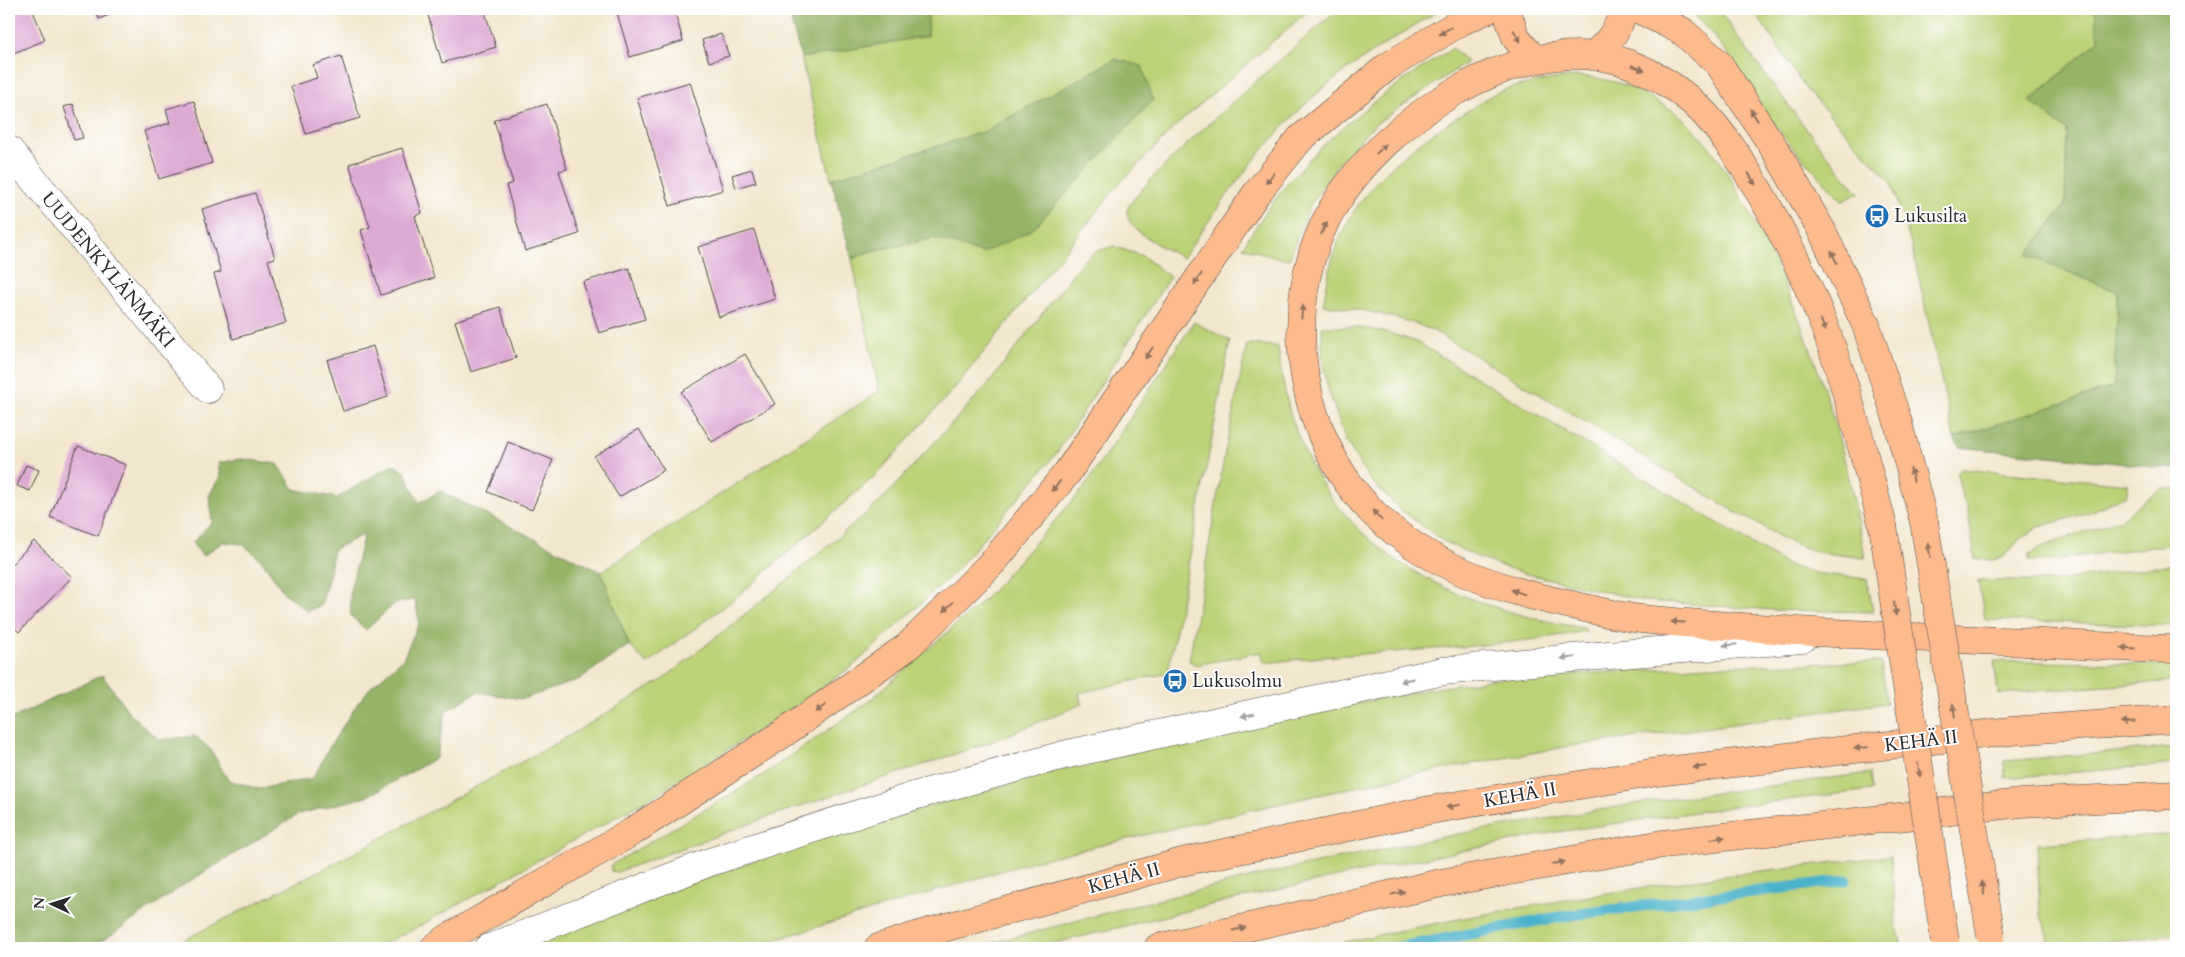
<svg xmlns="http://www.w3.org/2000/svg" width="2185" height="957" font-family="Cardo,serif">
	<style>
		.green { fill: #bbd277; stroke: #737e51 }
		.forest { fill: #94b468; stroke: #60704a }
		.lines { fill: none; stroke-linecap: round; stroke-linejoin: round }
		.stream { stroke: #4cb2cb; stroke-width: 11 }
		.building { fill: #dca9d3 }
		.minor-casing { stroke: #494743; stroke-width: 29 }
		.highway-casing { stroke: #494743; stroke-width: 29 }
		.minor { stroke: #fff; stroke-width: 28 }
		.highway { stroke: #fcba8d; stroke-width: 28 }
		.highway-bridge-casing { stroke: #494743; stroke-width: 29; stroke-linecap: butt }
		.highway-bridge { stroke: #fcba8d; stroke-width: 28 }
		.oneway { fill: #94725c }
		.oneway2 { fill: #a0a0a0 }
		.labels { text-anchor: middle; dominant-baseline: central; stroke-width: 4; stroke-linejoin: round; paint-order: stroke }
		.poi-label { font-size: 19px; fill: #2b2b2b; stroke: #fff; text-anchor: start }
		.street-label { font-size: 19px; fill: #2b2b2b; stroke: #fff }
	</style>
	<rect width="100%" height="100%" fill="#fff"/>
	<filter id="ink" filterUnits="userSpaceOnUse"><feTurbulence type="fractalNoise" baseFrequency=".02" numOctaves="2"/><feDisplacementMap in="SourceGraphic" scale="10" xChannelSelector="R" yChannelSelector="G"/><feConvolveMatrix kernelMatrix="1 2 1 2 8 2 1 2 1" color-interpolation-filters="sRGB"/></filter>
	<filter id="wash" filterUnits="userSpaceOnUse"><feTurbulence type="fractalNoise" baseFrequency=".0096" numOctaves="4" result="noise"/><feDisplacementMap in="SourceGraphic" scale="20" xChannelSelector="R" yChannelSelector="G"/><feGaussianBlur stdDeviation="1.12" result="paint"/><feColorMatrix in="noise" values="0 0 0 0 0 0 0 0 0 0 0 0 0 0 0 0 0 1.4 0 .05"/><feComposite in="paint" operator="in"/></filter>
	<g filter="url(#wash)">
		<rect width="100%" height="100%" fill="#f3e6ce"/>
		<path class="green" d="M929 9H1310L1178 124 1119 184 953 390 877 474 737 597 647 664 629 645 601 572 879 391 852 259 871 251 935 238 983 253 1115 59 983 132 831 179 801 58 927 36Z
			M1339 9H1441C1397 37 1351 63 1312 98 1261 145 1222 201 1183 258 1167 249 1126 232 1127 211 1128 190 1312 32 1339 9Z
			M1685 9H1718C1763 72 1808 134 1859 193L1843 201C1822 179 1800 157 1781 133 1749 93 1728 40 1685 9Z
			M1753 9H2095L2098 41 2030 100 2067 130 2065 205 2027 255 2118 292 2114 387 1954 438 1912 247 1891 182 1805 88Z
			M1453 48 1467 62 1374 125 1337 165 1310 206 1289 259 1279 258 1243 247C1299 154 1363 105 1453 48Z
			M1578 76C1611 79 1631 85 1659 103 1666 106 1673 110 1679 115 1712 143 1733 180 1753 219 1808 324 1846 441 1865 558L1816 552 1786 540 1734 511 1434 331C1399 316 1361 309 1323 305 1327 284 1330 262 1338 242 1362 184 1412 145 1464 113 1474 107 1485 98 1496 93 1523 83 1550 79 1578 76Z
			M1113 246 1143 256 1170 277 1056 454 954 573 854 665 783 715 647 800 414 929 375 948H168L339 861 562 740 662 680 779 587 880 502 989 383 1082 262 1095 252Z
			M1194 322 1230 341 1168 673 1079 693 1082 704 991 742 768 817 617 872 611 871V865L763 775 867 703 985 599 1083 489Z
			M1322 327H1353L1382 331 1417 342 1789 566 1815 573 1867 579 1873 612 1775 610 1646 601 1523 573 1486 561 1443 541 1401 510 1370 480 1346 441 1329 392 1322 361Z
			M1247 344 1278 346C1294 524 1419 602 1584 628L1586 631C1480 651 1371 650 1264 663L1261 652 1196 665 1189 661 1225 452Z
			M1961 469 2129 484 2126 495 2093 511 2039 527 2020 539 2005 556 1993 560 1975 559 1967 506 1963 500 1957 474Z
			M2162 488 2176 489V544L2041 561H2029V555L2039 548 2123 518Z
			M2176 564V626L1985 620 1978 581H2054Z
			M1994 661 2176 665V681L1998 694Z
			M1881 662 1887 703 1571 746 1420 773 1268 806 1034 861 748 948H523L602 915 832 833 1089 762 1338 707 1431 689 1494 679 1711 666Z
			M2176 747V764L2005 778 2004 761Z
			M1870 773 1872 790 1744 805 1557 832 1392 865 1227 901 1035 948H974L1121 909 1278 871 1458 834 1640 803Z
			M2176 834V934L2050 948 2047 931 2040 914 2037 844Z
			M1891 856 1896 925 1903 948H1318C1507 906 1698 876 1891 856Z"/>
		<path class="forest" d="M788 9H929L927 36 801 58Z
			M2095 9H2176V469L1959 447 1954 438 2114 387 2118 292 2027 255 2065 205 2067 130 2030 101 2098 41Z
			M1115 59 1142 66 1153 100 1032 230 983 253 935 238 871 251 852 259 831 179 983 132Z
			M242 459 278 464 294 489 337 498 393 464 405 472 419 503 440 491 601 572 629 645 578 680 523 699 477 692 446 711 436 758 366 797 299 814 185 884 107 938 84 948H9V720L102 675 131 715 159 740 195 736 211 750 228 780 259 789 313 778 330 746 358 703 371 687 403 659 419 623 415 599 394 604 366 630 351 616 350 591 364 534 333 550 330 572 321 605 308 611 285 594 263 562 243 544 223 542 203 556 192 543 212 522 209 496 220 476 218 463Z"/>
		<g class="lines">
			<path class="stream" d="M1396 948 1564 916 1846 880"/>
		</g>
		<g id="blocks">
			<path class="building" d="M9 9H32L45 40 9 55Z
				M95 9H123L99 19Z
				M448 9H484L496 47 442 63 428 15Z
				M616 9H674L683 41 630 57Z
				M721 34 729 56 709 62 702 40Z
				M341 56 360 118 306 134 291 86 317 78 313 65Z
				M690 82 723 190 670 206 637 98Z
				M194 101 212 163 159 179 144 131 170 123 166 109Z
				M73 104 83 138 74 140 64 107Z
				M547 104 567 169 559 171 579 234 525 251 506 185 513 183 494 120Z
				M402 148 422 213 415 216 434 278 381 295 361 230 370 227 349 164Z
				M752 169 756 182 736 188 732 175Z
				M255 193 275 258 268 260 286 323 233 339 214 274 221 272 202 209Z
				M754 230 775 299 719 317 698 247Z
				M629 268 645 319 599 333 583 282Z
				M500 307 516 358 471 372 455 321Z
				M373 346 388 397 343 411 327 360Z
				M745 354 775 404 712 442 681 392Z
				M639 429 664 470 619 497 594 456Z
				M508 442 553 460 532 510 488 492Z
				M78 446 126 465 98 536 50 517Z
				M26 465 39 470 30 491 17 486Z
				M34 541 72 577 19 632 9 622V567Z"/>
		</g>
	</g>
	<g filter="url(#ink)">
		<use href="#blocks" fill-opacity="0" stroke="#494743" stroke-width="1"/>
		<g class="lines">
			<defs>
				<path id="minor" d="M9 150 208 389
					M489 948 710 862 917 795 1064 755 1443 671 1573 658 1802 639"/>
				<path id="highway" d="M1506 9 1516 38 1534 59
					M1638 9 1682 31 1719 64 1776 151 1822 231 1866 325 1897 419 1924 522
					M1592 56C1609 42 1618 31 1624 9
					M1883 526C1865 460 1849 392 1825 328 1808 283 1787 240 1763 198 1744 166 1724 132 1697 106 1675 86 1646 68 1617 60 1513 33 1383 122 1332 209 1276 307 1298 447 1383 522 1402 539 1429 556 1452 567 1496 588 1543 599 1590 609 1607 613 1624 617 1641 619 1688 624 1737 626 1785 630 1857 635 1929 638 2001 641 2059 643 2118 648 2176 649
					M434 948 448 938 632 832 781 735 907 647 993 562 1067 473 1256 194 1300 139 1387 67 1462 21 1488 9
					M878 948 922 934 1186 861 1430 810 1657 772 2011 731 2176 719
					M1158 948 1441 883 1663 844 2021 803 2176 795"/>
			</defs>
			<use href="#minor" class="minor-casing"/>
			<use href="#highway" class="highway-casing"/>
			<use href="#minor" class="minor"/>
			<use href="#highway" class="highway"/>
			<defs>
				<path id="highway-bridge" d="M1924 522 1991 936
					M1883 526 1945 941"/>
			</defs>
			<use href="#highway-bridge" class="highway-bridge-casing"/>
			<use href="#highway-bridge" class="highway-bridge"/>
		</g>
		<defs><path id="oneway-solid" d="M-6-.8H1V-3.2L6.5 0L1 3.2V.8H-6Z" transform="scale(1.25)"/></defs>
		<g class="oneway">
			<use href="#oneway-solid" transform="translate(1445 31) rotate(148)"/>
			<use href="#oneway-solid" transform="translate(1517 36) rotate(61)"/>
			<use href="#oneway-solid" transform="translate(1638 68) rotate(22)"/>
			<use href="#oneway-solid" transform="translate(1754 115) rotate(-122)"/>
			<use href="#oneway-solid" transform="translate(1381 149) rotate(-45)"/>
			<use href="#oneway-solid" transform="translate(1270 178) rotate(129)"/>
			<use href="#oneway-solid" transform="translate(1752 179) rotate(59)"/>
			<use href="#oneway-solid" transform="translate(1324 228) rotate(-65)"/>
			<use href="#oneway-solid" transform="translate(1834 257) rotate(-115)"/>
			<use href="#oneway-solid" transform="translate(1198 279) rotate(124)"/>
			<use href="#oneway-solid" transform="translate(1302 312) rotate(-84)"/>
			<use href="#oneway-solid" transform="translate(1823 325) rotate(68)"/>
			<use href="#oneway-solid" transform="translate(1149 353) rotate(124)"/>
			<use href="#oneway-solid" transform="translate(1912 475) rotate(-105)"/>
			<use href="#oneway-solid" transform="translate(1056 486) rotate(130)"/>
			<use href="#oneway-solid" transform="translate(1377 515) rotate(-131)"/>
			<use href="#oneway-solid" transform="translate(1929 550) rotate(-99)"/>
			<use href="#oneway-solid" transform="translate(1518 592) rotate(-161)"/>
			<use href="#oneway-solid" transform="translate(948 607) rotate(135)"/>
			<use href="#oneway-solid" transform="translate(1895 609) rotate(81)"/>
			<use href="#oneway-solid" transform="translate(1678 622) rotate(-176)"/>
			<use href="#oneway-solid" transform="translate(2128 648) rotate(-177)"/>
			<use href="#oneway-solid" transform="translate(821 708) rotate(145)"/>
			<use href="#oneway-solid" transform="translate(1954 711) rotate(-99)"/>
			<use href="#oneway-solid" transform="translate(2128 722) rotate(176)"/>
			<use href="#oneway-solid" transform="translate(1861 748) rotate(173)"/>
			<use href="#oneway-solid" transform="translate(1700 767) rotate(173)"/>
			<use href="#oneway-solid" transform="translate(1919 770) rotate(81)"/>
			<use href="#oneway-solid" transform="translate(1453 806) rotate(170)"/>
			<use href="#oneway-solid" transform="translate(1718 838) rotate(-7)"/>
			<use href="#oneway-solid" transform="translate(1558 863) rotate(-10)"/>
			<use href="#oneway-solid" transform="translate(1983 888) rotate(-99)"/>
			<use href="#oneway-solid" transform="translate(1398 893) rotate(-13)"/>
			<use href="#oneway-solid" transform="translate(1239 929) rotate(-13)"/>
		</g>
		<g class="oneway2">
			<use href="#oneway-solid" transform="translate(1730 645) rotate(175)"/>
			<use href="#oneway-solid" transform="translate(1568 658) rotate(174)"/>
			<use href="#oneway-solid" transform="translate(1407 680) rotate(167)"/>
			<use href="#oneway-solid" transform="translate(1248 715) rotate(168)"/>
		</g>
	</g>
	<defs>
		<symbol id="bus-disc" viewBox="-11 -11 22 22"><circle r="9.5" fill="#1f6fb2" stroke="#fff"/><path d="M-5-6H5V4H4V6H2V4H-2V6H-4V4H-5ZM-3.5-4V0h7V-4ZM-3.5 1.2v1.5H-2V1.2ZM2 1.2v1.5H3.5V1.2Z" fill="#fff"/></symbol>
	</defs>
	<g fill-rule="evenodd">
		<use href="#bus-disc" x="1863" y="202" width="28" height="28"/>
		<use href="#bus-disc" x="1161" y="667" width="28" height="28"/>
	</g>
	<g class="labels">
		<g class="poi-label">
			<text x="1894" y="216">Lukusilta</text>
			<text x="1192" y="681">Lukusolmu</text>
		</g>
		<g class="street-label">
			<text transform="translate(108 270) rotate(50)">UUDENKYLÄNMÄKI</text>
			<text transform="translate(1921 741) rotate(-7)">KEHÄ II</text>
			<text transform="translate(1520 795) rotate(-10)">KEHÄ II</text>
			<text transform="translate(1124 878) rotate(-15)">KEHÄ II</text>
		</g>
	</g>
	<rect width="2185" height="957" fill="none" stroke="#fff" stroke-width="30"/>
	<g transform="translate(52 904) rotate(274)" stroke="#ffffff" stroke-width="4" paint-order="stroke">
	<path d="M0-4L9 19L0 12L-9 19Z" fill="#2b2b2b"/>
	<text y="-8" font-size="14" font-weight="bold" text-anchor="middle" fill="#2b2b2b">N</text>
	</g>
</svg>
